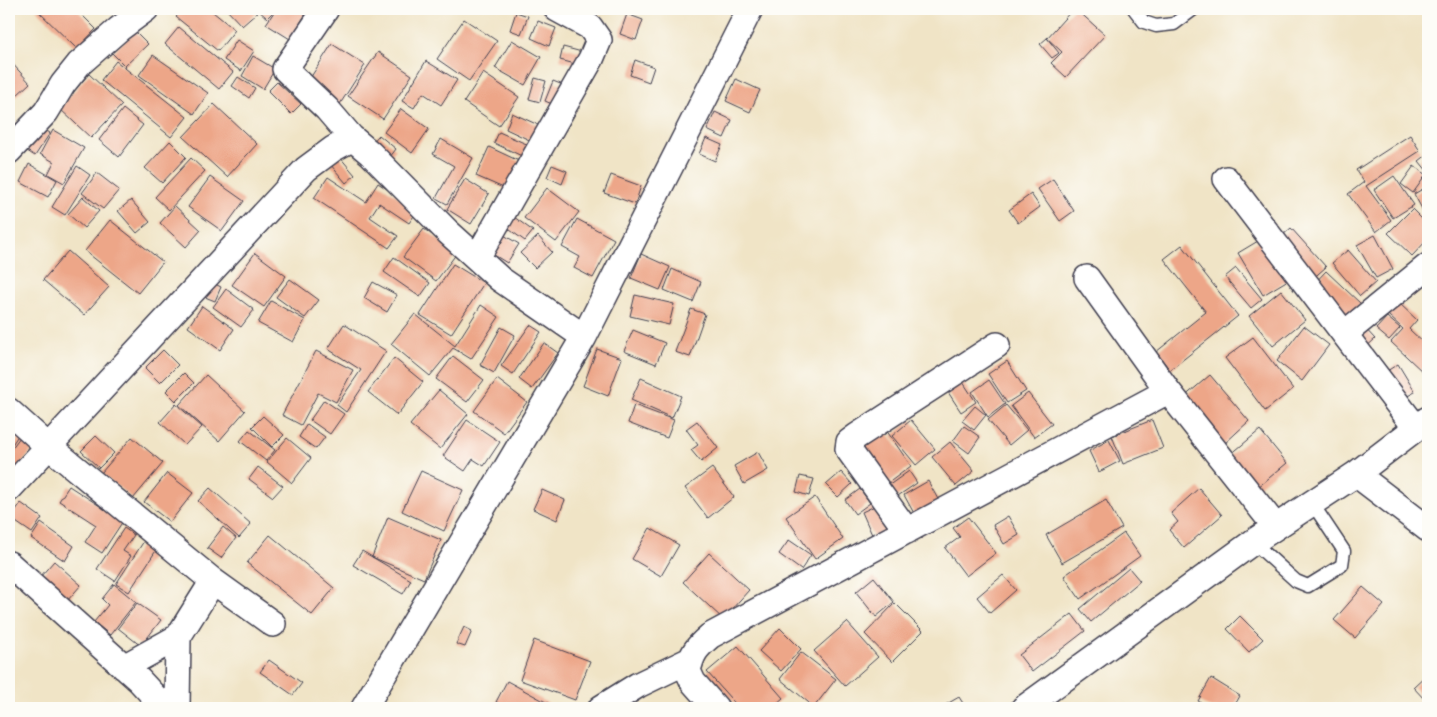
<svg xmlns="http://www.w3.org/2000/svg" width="1437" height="717" font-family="Alegreya,serif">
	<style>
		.building { fill: #eda688 }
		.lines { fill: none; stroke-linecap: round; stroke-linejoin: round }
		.lane-casing { stroke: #413f50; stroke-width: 15 }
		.street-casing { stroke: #413f50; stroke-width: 28 }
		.lane { stroke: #fff; stroke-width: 12 }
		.street { stroke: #fff; stroke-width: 25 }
	</style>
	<rect width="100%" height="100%" fill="#fdfcf7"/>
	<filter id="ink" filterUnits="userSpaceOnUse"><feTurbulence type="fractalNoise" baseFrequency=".02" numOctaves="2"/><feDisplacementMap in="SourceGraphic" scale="10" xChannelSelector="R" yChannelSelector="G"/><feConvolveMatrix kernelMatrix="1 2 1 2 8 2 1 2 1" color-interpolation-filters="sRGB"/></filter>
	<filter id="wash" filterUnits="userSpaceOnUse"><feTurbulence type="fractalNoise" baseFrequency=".0096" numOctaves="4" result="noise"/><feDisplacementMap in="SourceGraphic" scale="20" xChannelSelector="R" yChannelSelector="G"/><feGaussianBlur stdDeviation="1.12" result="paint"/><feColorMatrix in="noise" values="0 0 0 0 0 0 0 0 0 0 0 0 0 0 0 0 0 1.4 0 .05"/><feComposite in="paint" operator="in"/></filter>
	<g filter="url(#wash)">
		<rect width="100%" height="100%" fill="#f0e4c6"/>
		<g id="blocks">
			<path class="building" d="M36 9H76L96 29 77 49Z
				M183 9H216L213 12 235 30 218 51 176 17Z
				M226 9H255L258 12 242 26Z
				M257 9H276L267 18Z
				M276 9H309L290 39 266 24Z
				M1073 9H1076L1105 35 1066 77 1051 63 1062 52 1047 38Z
				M516 12 528 16 521 34 510 30Z
				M627 14 643 20 636 40 620 34Z
				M464 19 497 41 469 81 437 59Z
				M538 21 556 28 549 46 531 38Z
				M179 27 233 72 219 89 165 44Z
				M135 31 148 44 125 66 112 53Z
				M1047 38 1059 53 1052 58 1040 44Z
				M237 40 254 51 241 71 224 60Z
				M512 40 541 57 525 85 495 68Z
				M332 44 365 65 340 104 307 83Z
				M563 47 582 52 579 65 560 60Z
				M378 52 412 75 383 119 348 96Z
				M153 55 208 93 194 114 139 75Z
				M253 56 275 69 263 89 242 76Z
				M9 60 30 83 16 96 9 88Z
				M635 60 654 67 649 82 630 75Z
				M116 61 187 117 171 137 101 80Z
				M426 61 457 80 441 105 423 93 414 108 402 101Z
				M483 73 519 97 499 126 464 102Z
				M89 74 122 105 91 138 59 108Z
				M238 77 255 88 249 98 232 86Z
				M535 78 546 81 540 102 529 99Z
				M736 79 760 90 750 112 726 101Z
				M553 81 568 87 559 107 545 101Z
				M277 82 301 104 291 114 268 91Z
				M214 104 257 144 227 177 183 137Z
				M123 109 143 125 119 157 99 140Z
				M401 109 429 129 412 153 384 132Z
				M715 112 732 120 724 138 707 130Z
				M512 113 547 129 540 145 506 129Z
				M39 126 50 133 35 156 24 149Z
				M53 130 84 148 64 183 48 174 54 162 40 154Z
				M499 132 531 146 526 158 494 143Z
				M379 135 396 149 387 161 369 146Z
				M1410 135 1420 151 1366 186 1391 220 1376 232 1348 194 1364 182 1356 170Z
				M706 138 722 145 715 161 699 154Z
				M441 139 473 158 447 204 436 198 454 166 433 154Z
				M170 141 186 157 162 183 145 168Z
				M489 147 521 162 508 190 476 176Z
				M1428 154V172L1419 161Z
				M339 156 355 175 346 183 330 164Z
				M191 158 205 171 169 210 155 197Z
				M29 164 57 180 48 197 20 182Z
				M552 165 567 171 562 184 547 177Z
				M77 166 90 175 65 215 52 207Z
				M1414 166 1426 175 1413 193 1401 184Z
				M97 173 119 190 103 209 82 193Z
				M611 175 641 186 635 204 604 193Z
				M1394 176 1414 205 1393 218 1374 190Z
				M210 177 244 201 222 231 188 207Z
				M328 177 366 202 378 183 418 210 409 223 379 203 370 217 398 236 389 248 314 198Z
				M465 179 489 194 471 224 447 209Z
				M1053 179 1074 211 1060 221 1038 189Z
				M1428 186V220L1414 194Z
				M547 188 579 212 556 242 524 218Z
				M1031 194 1040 207 1018 223 1009 210Z
				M83 197 99 211 84 228 68 214Z
				M131 200 150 222 137 233 118 211Z
				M175 206 201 230 186 247 160 223Z
				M1412 209 1428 225V239L1412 256 1388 233Z
				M514 217 533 231 525 241 506 227Z
				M577 219 614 239 593 278 574 268 580 257 562 247Z
				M110 220 163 262 138 293 85 251Z
				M1291 228 1326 267 1310 281 1275 242Z
				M424 229 457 253 436 281 403 257Z
				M502 234 519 244 507 263 491 253Z
				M1375 235 1393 269 1376 278 1357 245Z
				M538 236 552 252 535 268 520 253Z
				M1263 238 1288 280 1263 295 1238 253Z
				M1182 245 1238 316 1170 370 1156 352 1206 312 1164 259Z
				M1348 250 1376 282 1360 296 1332 263Z
				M68 251 109 287 84 315 43 280Z
				M255 253 286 276 264 307 232 285Z
				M641 254 670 267 660 290 631 278Z
				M394 257 430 283 420 297 384 272Z
				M453 264 484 283 451 334 420 315Z
				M1236 268 1262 299 1251 308 1225 277Z
				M672 269 701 282 693 302 664 290Z
				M1326 271 1361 304 1346 319 1311 287Z
				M290 279 319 300 305 318 276 297Z
				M207 280 221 287 215 301 200 295Z
				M373 282 397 295 387 312 364 298Z
				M226 289 254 310 241 327 213 307Z
				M1281 290 1305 320 1273 346 1249 316Z
				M635 295 674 304 669 325 630 316Z
				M271 301 305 320 293 342 258 323Z
				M1399 303 1417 320 1409 329 1428 347V368L1424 373 1391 342 1403 329 1388 315Z
				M481 305 499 317 471 359 453 348 430 376 391 344 415 314 455 346Z
				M202 306 234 329 220 350 188 327Z
				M691 309 705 314 690 357 675 352Z
				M1387 317 1400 328 1389 340 1376 329Z
				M344 324 386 351 346 412 337 405 361 370 328 349Z
				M530 325 541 332 513 374 501 366Z
				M1304 326 1329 345 1302 381 1277 361Z
				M1363 326 1375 339 1364 349 1353 337Z
				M501 327 515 335 494 373 480 365Z
				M633 330 665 343 656 364 624 351Z
				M1253 337 1293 389 1265 411 1225 358Z
				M544 343 558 353 532 389 519 379Z
				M597 349 622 358 608 396 583 386Z
				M163 350 178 365 160 383 145 368Z
				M316 351 353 370 336 402 318 393 301 425 282 415Z
				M453 356 484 380 467 402 436 379Z
				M394 358 423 382 397 415 368 392Z
				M1007 361 1026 391 1007 403 988 374Z
				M1398 364 1415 392 1404 398 1387 371Z
				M184 373 194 383 176 401 166 391Z
				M206 375 245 411 219 441 179 405Z
				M1210 375 1249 421 1223 445 1183 398Z
				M641 378 681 396 672 418 631 400Z
				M497 379 527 402 504 433 474 411Z
				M961 379 976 402 961 412 946 389Z
				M989 380 1005 404 988 417 972 392Z
				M439 390 468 414 440 449 410 425Z
				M1028 393 1052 424 1034 437 1011 406Z
				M324 400 344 414 330 434 310 420Z
				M176 404 202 427 185 445 160 422Z
				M634 405 674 420 667 438 628 423Z
				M1006 405 1027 430 1009 445 988 420Z
				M975 406 986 415 974 430 962 421Z
				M263 416 284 435 272 447 252 427Z
				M467 420 500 442 484 466 473 459 465 471 443 456Z
				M911 420 935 449 916 465 892 436Z
				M1152 420 1163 448 1123 464 1112 436Z
				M697 421 718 448 701 462 691 450 698 445 686 429Z
				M307 424 325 437 316 449 299 437Z
				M964 426 980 437 969 453 953 441Z
				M9 427 19 434 9 449Z
				M884 427 911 466 883 487 853 450Z
				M249 430 275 450 266 461 240 441Z
				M1260 430 1287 463 1257 488 1230 455Z
				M96 436 114 453 99 468 81 451Z
				M20 437 34 448 18 468 9 461V452Z
				M132 437 163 463 133 499 101 473Z
				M287 438 311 458 292 483 267 462Z
				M1109 440 1120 461 1099 472 1089 451Z
				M950 442 974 471 956 486 932 457Z
				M758 452 768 470 744 484 734 466Z
				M258 467 283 486 273 497 249 479Z
				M712 468 734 497 708 518 685 488Z
				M421 471 463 490 444 531 402 511Z
				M909 471 917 483 889 502 881 491Z
				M841 472 852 484 838 497 826 485Z
				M167 473 193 493 170 522 144 502Z
				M800 476 814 479 809 496 796 492Z
				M928 481 940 503 916 517 904 495Z
				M69 486 123 521 102 553 85 542 96 525 59 501Z
				M210 488 251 524 239 538 198 501Z
				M1199 488 1222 515 1184 548 1169 530 1178 522 1171 513Z
				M860 489 870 503 855 514 845 500Z
				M542 490 565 500 557 520 533 509Z
				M815 497 843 539 815 559 786 517Z
				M1106 500 1122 528 1062 563 1046 535Z
				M21 503 42 518 32 533 10 518Z
				M879 504 891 530 873 537 862 512Z
				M1008 516 1019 535 1004 544 993 525Z
				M388 517 441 540 424 579 372 557Z
				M968 517 996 553 966 576 945 548 960 537 953 528Z
				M41 523 74 546 65 561 31 538Z
				M223 527 236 538 221 558 207 548Z
				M124 528 134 535 123 551 131 556 115 581 97 569Z
				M650 528 679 545 661 576 632 559Z
				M1124 533 1140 556 1080 599 1064 576Z
				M270 535 334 588 312 615 247 563Z
				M789 540 811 555 801 570 779 554Z
				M144 541 157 549 129 592 116 584Z
				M362 551 411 580 403 594 353 565Z
				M709 553 749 590 723 619 683 582Z
				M54 561 81 585 67 601 40 577Z
				M1129 568 1140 581 1091 622 1080 609Z
				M1003 575 1016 590 990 613 977 597Z
				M874 577 894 602 876 617 856 592Z
				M114 584 136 602 110 635 94 622 108 605 102 599Z
				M1363 587 1384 605 1355 638 1334 620Z
				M137 603 161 620 141 646 118 628Z
				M895 603 923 631 892 662 865 634Z
				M1072 614 1085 631 1032 672 1019 655Z
				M1240 616 1263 639 1249 652 1227 629Z
				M847 622 878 657 845 686 814 651Z
				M464 627 472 631 465 647 456 644Z
				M780 628 801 649 781 671 759 651Z
				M534 640 590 661 575 700 520 680Z
				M738 646 783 698 771 708H739L707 672Z
				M801 652 836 679 814 707 780 679Z
				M269 660 302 683 293 695 260 672Z
				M1428 673V697L1425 700 1413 687Z
				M1211 678 1240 696 1233 708H1211L1198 701Z
				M507 681 555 707 554 708H508L496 702Z
				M959 697 966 708H940Z"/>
		</g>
	</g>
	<g filter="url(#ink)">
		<use href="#blocks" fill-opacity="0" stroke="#413f50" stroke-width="1"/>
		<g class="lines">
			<defs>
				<path id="lane" d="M1134 9 1144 22 1156 26 1174 24 1194 9
					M1253 542 1296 581 1308 586 1342 565 1344 551 1312 503"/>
				<path id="street" d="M326 9 285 69 327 109 351 137
					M9 151 46 112 63 84 79 64 119 29 146 9
					M1226 179 1416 428
					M477 258 591 59 599 40 590 27 557 9
					M1087 278 1168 391 1275 526
					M1344 334 1428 266
					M9 411 41 440 213 581 273 624
					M1356 474 1428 529
					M9 489 306 169 333 149 344 143 351 137 370 153 448 232 500 279 584 337
					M907 531 848 449 849 442 857 436 997 345
					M9 564 139 680 165 708
					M124 667 178 637 213 581
					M177 708 178 637
					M364 708 584 337 750 9
					M601 708 638 685 690 660
					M716 708 693 682 688 671C692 653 696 648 710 636L1168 391
					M1024 708 1253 542 1356 474 1428 419"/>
			</defs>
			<use href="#lane" class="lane-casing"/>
			<use href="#street" class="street-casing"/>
			<use href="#lane" class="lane"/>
			<use href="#street" class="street"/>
		</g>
	</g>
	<rect width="1437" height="717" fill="none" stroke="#fdfcf7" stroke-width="30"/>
</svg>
